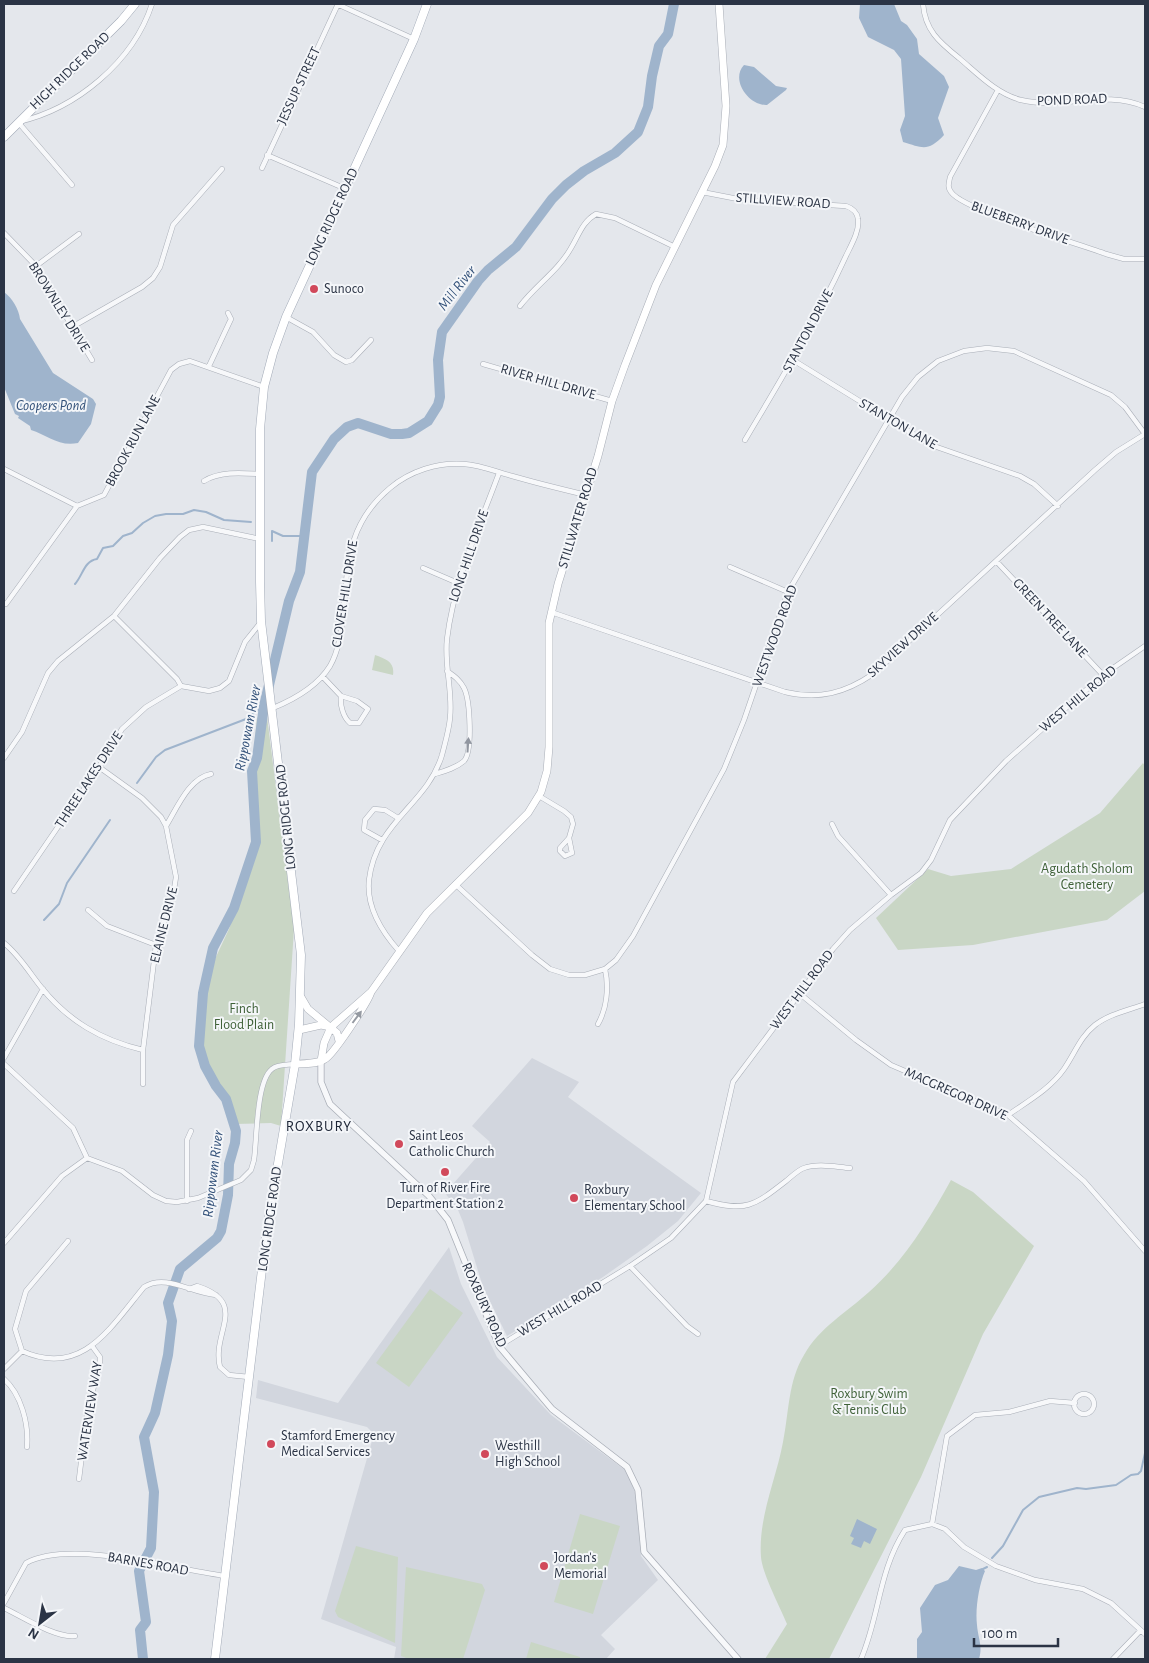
<svg xmlns="http://www.w3.org/2000/svg" width="1149" height="1663" font-family="'Alegreya Sans',sans-serif">
	<style>
		.built { fill: #d2d6de }
		.green { fill: #c9d6c5 }
		.water { fill: #9fb4cc }
		.lines { fill: none; stroke-linecap: round; stroke-linejoin: round }
		.stream { stroke: #9fb4cc; stroke-width: 2 }
		.river { stroke: #9fb4cc; stroke-width: 10 }
		.minor-casing { stroke: #a9aeb7; stroke-width: 5.5 }
		.tertiary-casing { stroke: #a9aeb7; stroke-width: 7 }
		.secondary-casing { stroke: #a9aeb7; stroke-width: 8 }
		.primary-casing { stroke: #a3abb8; stroke-width: 9 }
		.minor { stroke: #f7f8fa; stroke-width: 4.5 }
		.tertiary { stroke: #f7f8fa; stroke-width: 5.5 }
		.secondary { stroke: #fff; stroke-width: 7 }
		.primary { stroke: #fff; stroke-width: 8 }
		.oneway { fill: #9196a0 }
		.oneway2 { fill: #959aa2 }
		.poi-dot { fill: #d1495b; stroke: #f4f6f9; stroke-width: 2 }
		.labels { text-anchor: middle; dominant-baseline: central; stroke-width: 4; stroke-linejoin: round; paint-order: stroke }
		.street-label { font-size: 14px; fill: #2b3445; stroke: #f4f6f9 }
		.poi-label { font-size: 14px; fill: #2b3445; stroke: #f4f6f9; text-anchor: start }
		.park-label { font-size: 14px; fill: #3f6138; stroke: #f4f6f9 }
		.water-label { font-size: 15px; font-style: italic; fill: #34527a; stroke: #f4f6f9 }
		.neighbourhood-label { font-size: 15px; letter-spacing: 1px; fill: #1d2536; stroke: #f4f6f9 }
	</style>
	<rect width="100%" height="100%" fill="#e4e7ec"/>
	<path class="built" d="M532 1058 579 1082 568 1097 701 1193 678 1221 647 1246 603 1277 507 1336 483 1287 463 1222 458 1210 445 1193 490 1142 472 1126Z
		M449 1247 461 1284 497 1357 551 1415 625 1470 631 1481 635 1493 641 1556 658 1580 601 1635 615 1649 606 1659H394L396 1647 321 1619 374 1434 367 1427 256 1398 258 1380 338 1403Z"/>
	<path class="green" d="M375 655C386 659 395 662 393 675L372 670Z
		M266 709 294 929 281 1126 271 1123 234 1124 209 1076 203 1053 198 1009 215 959 229 929 256 850 257 839 250 790 257 718Z
		M1143 763 1145 766V891L1107 920 973 945 898 950 876 918 928 869 951 876 1011 869 1100 813Z
		M951 1180 973 1192 1034 1246 983 1334 921 1477 829 1659H765L787 1624C780 1607 762 1573 761 1557 758 1518 776 1480 783 1442 789 1413 788 1381 804 1355 820 1327 846 1313 869 1292 904 1261 929 1220 951 1180Z
		M430 1289 463 1313 409 1387 376 1363Z
		M580 1514 620 1526 593 1614 554 1602Z
		M356 1546 398 1557 395 1643 338 1617 335 1611Z
		M406 1567 482 1584 485 1590 463 1659H409L401 1656Z
		M531 1642 580 1657V1659H526Z"/>
	<path class="water" d="M860 4H894L901 21 907 25 917 39 919 54 944 76 949 87 938 118 944 135C928 152 923 148 903 142L900 130 905 116 901 59 894 50 868 37 859 18Z
		M744 65 754 67 776 86 787 88 786 90 767 105C749 106 730 80 744 65Z
		M4 292C12 298 19 309 20 319L53 373 93 399 96 404 91 424 78 443C59 447 47 435 31 430L30 426 18 418 19 416 15 414 4 387Z
		M857 1519 877 1529 870 1544 864 1541 861 1548 851 1544 854 1538 850 1536Z
		M959 1566 976 1570 982 1568 985 1571C979 1585 975 1609 977 1625 978 1638 983 1646 979 1659H917V1639L922 1632 920 1608 935 1585 948 1580Z"/>
	<g class="lines">
		<path class="stream" d="M272 541V531L283 536H304
			M75 584C83 575 84 561 97 559L103 548 113 546 123 536 132 533 143 523 155 516 166 514H183L194 510 206 512 224 520 251 522
			M137 783 156 757 165 750 246 719 264 706
			M44 920 59 904 67 883 110 820
			M992 1558 1003 1546 1023 1510 1039 1497 1077 1488 1086 1489 1116 1485 1131 1475 1138 1474 1141 1471 1145 1453
			M983 1569 987 1567"/>
		<path class="river" d="M143 1659 140 1630 146 1622 139 1571 151 1548 154 1492 144 1437 155 1413 168 1355 172 1321 168 1303 180 1269 217 1238 221 1231 228 1195 229 1164 235 1143 236 1131 226 1099 216 1086 205 1066 199 1046 203 993 213 948 234 908 256 842 252 771 257 758 264 706 289 601 300 572 312 472 334 439 347 427 358 423 391 434H402L409 433 428 421 438 405 440 397 438 360 442 332 478 281 488 270 516 247 552 199 566 185 584 171 615 153 638 132 648 107 652 76 659 46 668 34 674 4"/>
		<defs>
			<path id="minor" d="M337 4 414 39
				M923 4C925 30 939 42 959 58 978 74 997 94 1021 100 1063 110 1105 89 1145 107
				M998 90 950 177C949 183 947 187 951 192 963 210 1079 244 1106 254L1124 259H1145
				M267 155 346 189
				M262 168 338 4
				M72 185 18 122C76 109 133 62 152 4
				M702 192 743 200 846 206C852 208 857 211 858 219 860 231 850 247 845 258 816 321 781 380 745 440
				M4 233 36 266 92 360
				M36 266 79 234
				M520 306C536 285 558 271 571 248 579 235 582 222 596 214L615 218 675 247
				M286 317 313 332 334 355 346 362 352 360 371 340
				M72 327 142 287 153 278 160 267 173 225 222 169
				M793 360 931 445 1020 476 1034 484 1058 506
				M483 364 612 401
				M209 366 231 319 228 313
				M4 469 77 506
				M204 481C220 471 242 473 260 474
				M997 562 1103 675
				M730 567 788 592
				M423 568 458 583
				M6 604 77 506 104 495 171 370 179 364 190 361 264 387
				M551 612 785 692C819 700 845 693 873 674L1095 470 1116 452 1145 434
				M114 616 177 679 181 686
				M323 677 341 696C340 705 343 717 350 723H359L368 709 357 701 341 696
				M273 708C295 699 317 687 330 666 339 650 341 632 343 615 348 563 347 524 390 488 410 471 438 462 464 464 480 465 497 472 512 476 536 483 561 489 586 495
				M4 758 22 732 48 673 58 661 114 616 160 558 180 537 189 530 203 527 260 539
				M99 767 142 798 161 817 166 826 176 877 173 896 156 945 143 1050V1084
				M435 774C445 771 456 768 464 761 473 751 470 700 464 688 460 680 454 676 447 671
				M539 796 564 811 571 817 573 824 569 838 572 853 565 856 560 851V848L569 838
				M832 824 838 836 891 895
				M166 826C177 808 189 778 211 774
				M382 840 364 830 365 820 374 809 385 810 398 818
				M455 884 532 955 550 969 569 975H585L605 969 616 960 633 936 724 769 744 720 788 592 902 397 918 377 938 361 964 351 987 348 1014 351 1111 395 1125 407 1145 434
				M14 891 99 767 122 729 146 707 181 686 209 691 220 688 229 681 245 642 261 622
				M88 910 107 926 156 945
				M4 943C19 955 29 972 41 987 68 1021 101 1040 143 1050
				M399 951C382 932 366 908 369 880 376 821 427 805 442 755 445 743 449 730 450 718 453 692 444 665 447 639 454 581 479 527 499 473
				M799 993 856 1040 891 1065 1008 1115 1084 1181 1145 1251
				M598 1024C607 1008 609 987 605 969
				M4 1058 43 989
				M4 1064 73 1128 87 1158
				M1008 1115C1028 1101 1050 1089 1064 1069 1075 1053 1080 1037 1095 1025 1109 1014 1129 1010 1145 1004
				M187 1201V1140L191 1131
				M706 1201C746 1212 754 1206 786 1181 791 1177 798 1170 804 1168 818 1163 836 1167 850 1168
				M4 1243 62 1176 87 1158 122 1171 153 1195 166 1201 177 1202 198 1198 241 1180 251 1170 254 1160C257 1140 256 1081 272 1069 277 1064 288 1065 295 1064
				M630 1266 687 1326 698 1334
				M189 1289 197 1286C250 1303 211 1332 220 1367L229 1375 249 1377
				M499 1346 630 1266 671 1238 706 1201 733 1082 833 949 850 930 891 895 921 873 931 860 950 820 1006 761 1103 675 1145 646
				M22 1351 15 1329 26 1291 68 1241
				M4 1369 22 1351C82 1378 110 1328 144 1287 166 1273 193 1294 216 1295
				M4 1379C21 1394 29 1424 27 1447
				M1074 1404a10 10 0 1 1 20 0a10 10 0 1 1-20 0Z
				M79 1479 87 1414 100 1362V1357L92 1346
				M932 1524 947 1436 975 1415 1009 1412 1050 1401 1075 1403
				M4 1603 26 1563C71 1539 175 1569 225 1576
				M4 1608C23 1617 55 1638 75 1636
				M861 1659C880 1615 878 1572 905 1530L932 1524 945 1529 964 1547 996 1566 1035 1580 1083 1589 1111 1603 1145 1634
				M1113 1659 1140 1631"/>
			<path id="tertiary" d="M321 1061V1082L330 1104 429 1196 448 1220 499 1346 552 1409 627 1467 638 1490 644 1552 738 1659"/>
			<path id="secondary" d="M301 997 308 1009 337 1033 339 1041
				M299 1030 321 1025 331 1027
				M321 1061 324 1043 331 1027 371 992
				M295 1064C305 1064 317 1064 325 1059 333 1055 368 1002 371 992L427 913 528 813 541 792 547 771 549 747V623L558 584 598 456 612 401 625 365 656 285 715 166 723 145 726 106 719 4"/>
			<path id="primary" d="M4 137 121 21 135 4
				M215 1659 267 1228 295 1064 299 1024 301 955 261 621 260 582V429L264 387 273 353 286 317 414 39 427 4"/>
		</defs>
		<use href="#minor" class="minor-casing"/>
		<use href="#tertiary" class="tertiary-casing"/>
		<use href="#secondary" class="secondary-casing"/>
		<use href="#primary" class="primary-casing"/>
		<use href="#minor" class="minor"/>
		<use href="#tertiary" class="tertiary"/>
		<use href="#secondary" class="secondary"/>
		<use href="#primary" class="primary"/>
	</g>
	<defs><path id="oneway-solid" d="M-6-.8H1V-3.2L6.5 0L1 3.2V.8H-6Z" transform="scale(1.25)"/></defs>
	<use class="oneway" href="#oneway-solid" transform="translate(468 745) rotate(-86)"/>
	<use class="oneway2" href="#oneway-solid" transform="translate(357 1017) rotate(-53)"/>
	<g class="poi-dot">
		<circle cx="314" cy="289" r="5"/>
		<circle cx="399" cy="1144" r="5"/>
		<circle cx="445" cy="1172" r="5"/>
		<circle cx="574" cy="1198" r="5"/>
		<circle cx="271" cy="1444" r="5"/>
		<circle cx="485" cy="1454" r="5"/>
		<circle cx="544" cy="1566" r="5"/>
	</g>
	<g class="labels">
		<g class="street-label">
			<text transform="translate(70 71) rotate(-44)">HIGH RIDGE ROAD</text>
			<text transform="translate(299 86) rotate(-65)">JESSUP STREET</text>
			<text transform="translate(1072 100) rotate(-2)">POND ROAD</text>
			<text transform="translate(783 201) rotate(4)">STILLVIEW ROAD</text>
			<text transform="translate(332 217) rotate(-65)">LONG RIDGE ROAD</text>
			<text transform="translate(1020 223) rotate(20)">BLUEBERRY DRIVE</text>
			<text transform="translate(59 307) rotate(58)">BROWNLEY DRIVE</text>
			<text transform="translate(808 331) rotate(-62)">STANTON DRIVE</text>
			<text transform="translate(548 382) rotate(16)">RIVER HILL DRIVE</text>
			<text transform="translate(898 424) rotate(30)">STANTON LANE</text>
			<text transform="translate(133 441) rotate(-62)">BROOK RUN LANE</text>
			<text transform="translate(578 518) rotate(-73)">STILLWATER ROAD</text>
			<text transform="translate(469 556) rotate(-71)">LONG HILL DRIVE</text>
			<text transform="translate(345 594) rotate(-81)">CLOVER HILL DRIVE</text>
			<text transform="translate(1050 618) rotate(47)">GREEN TREE LANE</text>
			<text transform="translate(775 636) rotate(-70)">WESTWOOD ROAD</text>
			<text transform="translate(903 645) rotate(-42)">SKYVIEW DRIVE</text>
			<text transform="translate(1078 699) rotate(-40)">WEST HILL ROAD</text>
			<text transform="translate(89 780) rotate(-57)">THREE LAKES DRIVE</text>
			<text transform="translate(286 817) rotate(-96)">LONG RIDGE ROAD</text>
			<text transform="translate(164 925) rotate(-76)">ELAINE DRIVE</text>
			<text transform="translate(802 990) rotate(-53)">WEST HILL ROAD</text>
			<text transform="translate(956 1094) rotate(24)">MACGREGOR DRIVE</text>
			<text transform="translate(270 1219) rotate(-82)">LONG RIDGE ROAD</text>
			<text transform="translate(484 1305) rotate(66)">ROXBURY ROAD</text>
			<text transform="translate(560 1309) rotate(-31)">WEST HILL ROAD</text>
			<text transform="translate(90 1411) rotate(-81)">WATERVIEW WAY</text>
			<text transform="translate(148 1564) rotate(10)">BARNES ROAD</text>
		</g>
		<g class="poi-label">
			<text x="324" y="289">Sunoco</text>
			<text x="409" y="1136">Saint Leos<tspan x="409" dy="16">Catholic Church</tspan></text>
			<text x="445" y="1188" text-anchor="middle">Turn of River Fire<tspan x="445" dy="16">Department Station 2</tspan></text>
			<text x="584" y="1190">Roxbury<tspan x="584" dy="16">Elementary School</tspan></text>
			<text x="281" y="1436">Stamford Emergency<tspan x="281" dy="16">Medical Services</tspan></text>
			<text x="495" y="1446">Westhill<tspan x="495" dy="16">High School</tspan></text>
			<text x="554" y="1558">Jordan's<tspan x="554" dy="16">Memorial</tspan></text>
		</g>
		<g class="park-label">
			<text x="1087" y="869">Agudath Sholom<tspan x="1087" dy="16">Cemetery</tspan></text>
			<text x="244" y="1009">Finch<tspan x="244" dy="16">Flood Plain</tspan></text>
			<text x="869" y="1394">Roxbury Swim<tspan x="869" dy="16">&amp; Tennis Club</tspan></text>
		</g>
		<g class="water-label">
			<text transform="translate(457 288) rotate(-52)">Mill River</text>
			<text x="51" y="405">Coopers Pond</text>
			<text transform="translate(248 728) rotate(-79)">Rippowam River</text>
			<text transform="translate(213 1174) rotate(-83)">Rippowam River</text>
		</g>
		<g class="neighbourhood-label">
			<text x="319" y="1126">ROXBURY</text>
		</g>
	</g>
	<rect width="1149" height="1663" fill="none" stroke="#2b3445" stroke-width="10"/>
	<g transform="translate(40 1623) rotate(211)" stroke="#f4f6f9" stroke-width="4" paint-order="stroke">
	<path d="M0-4L9 19L0 12L-9 19Z" fill="#2b3445"/>
	<text y="-8" font-size="14" font-weight="bold" text-anchor="middle" fill="#2b3445">N</text>
	</g>
	<path d="M974 1638v8h84v-8" fill="none" stroke="#2b3445" stroke-width="2.5"/>
	<text x="982" y="1638" font-size="15" fill="#2b3445" stroke="#f4f6f9" stroke-width="4" paint-order="stroke">100 m</text>
</svg>
